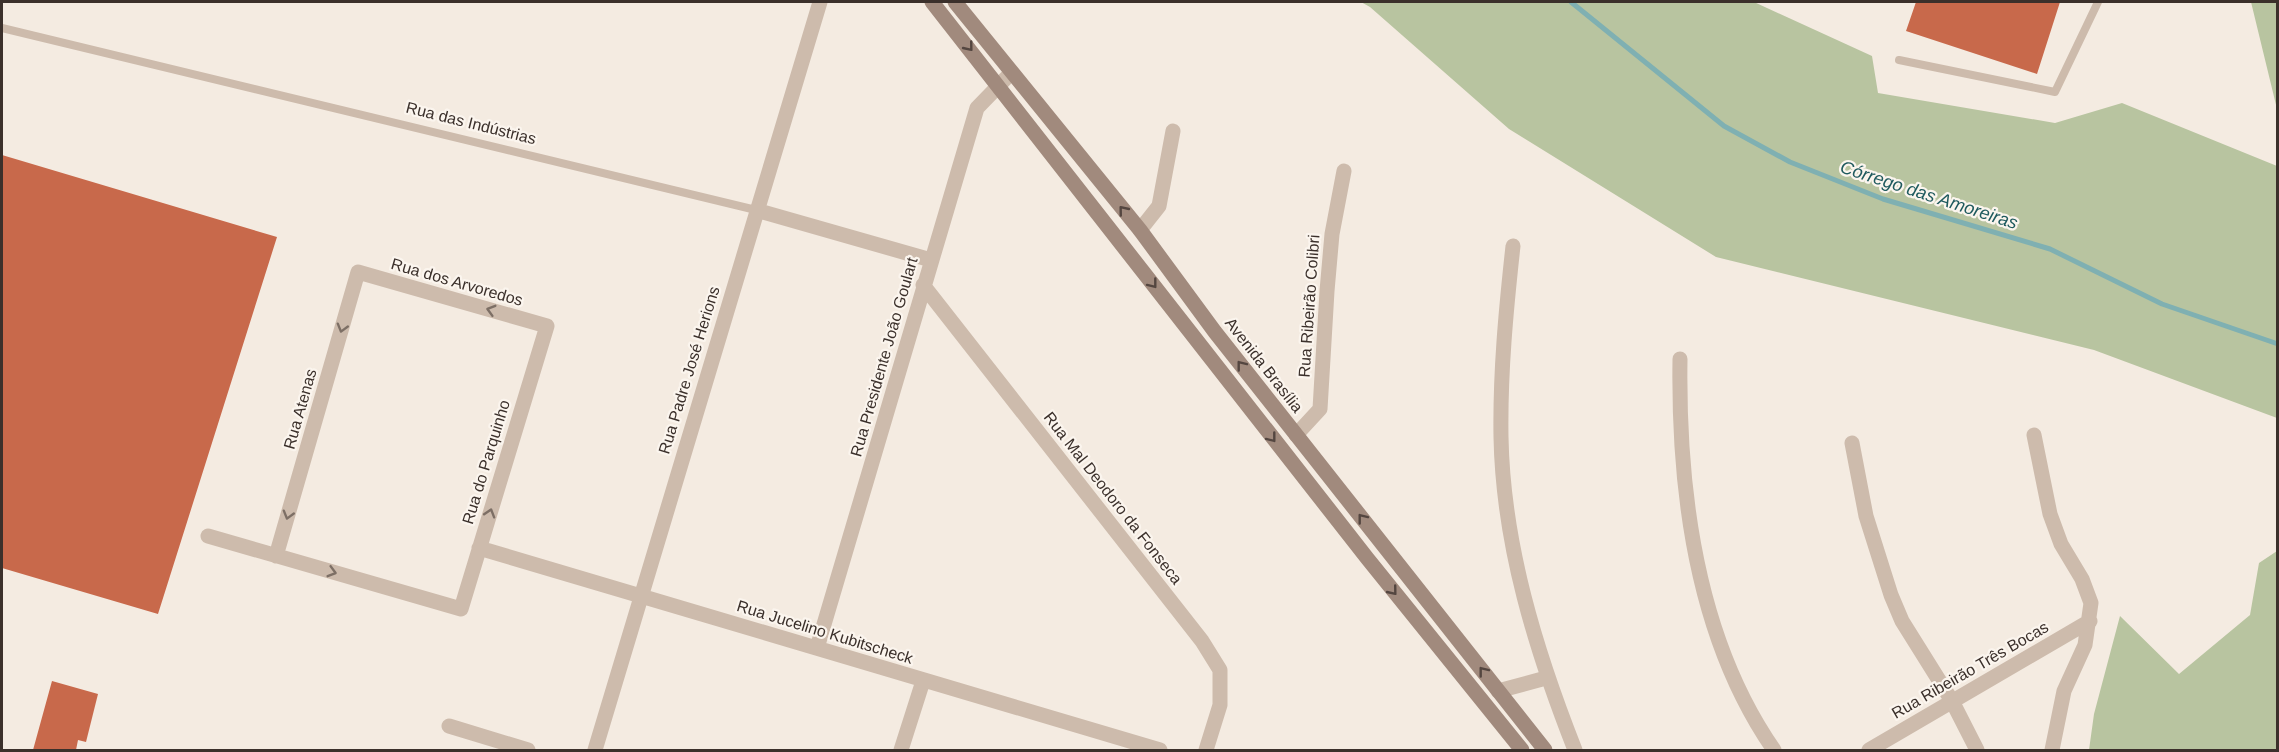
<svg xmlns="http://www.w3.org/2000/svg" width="2279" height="752" font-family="Helvetica,sans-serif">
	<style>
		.green { fill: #b8c4a0 }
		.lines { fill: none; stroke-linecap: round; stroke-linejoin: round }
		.stream { stroke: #7fb0b2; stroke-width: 5 }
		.building { fill: #c8694b }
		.service { stroke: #cdbbac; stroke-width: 8 }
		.minor { stroke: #cdbbac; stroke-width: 15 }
		.secondary { stroke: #a18a7d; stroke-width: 15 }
		.oneway { stroke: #544640 }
		.oneway2 { stroke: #7d6f65 }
		.labels { text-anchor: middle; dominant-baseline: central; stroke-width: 4.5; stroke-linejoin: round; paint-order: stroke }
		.street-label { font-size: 16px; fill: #3b302b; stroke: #fbf5ee }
		.water-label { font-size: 18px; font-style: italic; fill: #1f5a5e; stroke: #fbf5ee }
	</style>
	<rect width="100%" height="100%" fill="#f4ebe1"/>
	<path class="green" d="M1361 2H1754L1872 56 1878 93 2055 123 2122 103 2277 166V418L2094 350 1716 257 1509 129 1370 7Z
		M2251 2H2277V109Z
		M2277 551V750H2089L2094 714 2120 616 2179 674 2250 615 2259 563Z"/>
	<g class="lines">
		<path class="stream" d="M1571 2 1724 126 1790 162 1883 199 2050 249 2162 304 2278 344"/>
	</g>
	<path class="building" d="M1916 2H2060L2037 74 1906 31Z
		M2 155 277 237 158 614 2 568Z
		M52 681 98 694 86 742 78 740 76 750H33Z"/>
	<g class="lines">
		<path class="service" d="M2 28 756 210
			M1899 60 2055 92 2098 2"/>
		<path class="minor" d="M756 210 931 260
			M1140 230 1159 206 1173 131
			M1513 246C1506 310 1500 373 1501 437 1503 545 1536 651 1575 750
			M923 285 1202 641 1220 670V705L1206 750
			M1680 359C1678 492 1696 638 1774 750
			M1296 435 1320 409 1327 291 1332 234 1344 171
			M2034 435 2050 514 2061 544 2082 579 2091 603 2085 645 2064 691 2052 750
			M1852 443 1866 516 1891 595 1902 621 1952 701 1977 750
			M208 536 461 609 547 326 358 272 276 556
			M479 548 1160 750
			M817 648 977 108 1011 73
			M1498 691 1546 678
			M449 726 528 750
			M595 750 820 2
			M901 750 923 681
			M1869 750 2090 621"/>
		<path class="secondary" d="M932 2 1367 558 1522 750
			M955 2 1140 230 1215 332 1545 750"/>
	</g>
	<defs><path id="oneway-chevron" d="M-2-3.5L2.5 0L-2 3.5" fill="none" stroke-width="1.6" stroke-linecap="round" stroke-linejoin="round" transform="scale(1.5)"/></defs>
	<g class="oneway">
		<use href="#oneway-chevron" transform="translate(969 47) rotate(51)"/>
		<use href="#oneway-chevron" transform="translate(1123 210) rotate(-129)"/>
		<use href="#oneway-chevron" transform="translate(1153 284) rotate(52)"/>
		<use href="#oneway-chevron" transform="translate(1241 365) rotate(-128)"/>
		<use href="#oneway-chevron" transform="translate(1272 438) rotate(52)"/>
		<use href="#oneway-chevron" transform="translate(1362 518) rotate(-128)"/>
		<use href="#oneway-chevron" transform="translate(1393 591) rotate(51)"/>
		<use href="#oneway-chevron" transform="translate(1483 671) rotate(-128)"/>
	</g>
	<g class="oneway2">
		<use href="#oneway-chevron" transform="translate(491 310) rotate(-164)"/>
		<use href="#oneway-chevron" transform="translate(342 328) rotate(106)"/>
		<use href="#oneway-chevron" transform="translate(490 513) rotate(-73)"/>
		<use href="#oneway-chevron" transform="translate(288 515) rotate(106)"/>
		<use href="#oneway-chevron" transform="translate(332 572) rotate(16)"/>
	</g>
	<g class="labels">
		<g class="street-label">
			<text transform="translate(471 123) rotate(14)">Rua das Indústrias</text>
			<text transform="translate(457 282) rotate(16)">Rua dos Arvoredos</text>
			<text transform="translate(1309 306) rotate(-86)">Rua Ribeirão Colibri</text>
			<text transform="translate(884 357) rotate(-74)">Rua Presidente João Goulart</text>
			<text transform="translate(1264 365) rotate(52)">Avenida Brasília</text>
			<text transform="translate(689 370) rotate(-73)">Rua Padre José Herions</text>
			<text transform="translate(300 409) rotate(-74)">Rua Atenas</text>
			<text transform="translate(486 462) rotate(-73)">Rua do Parquinho</text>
			<text transform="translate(1113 498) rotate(52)">Rua Mal Deodoro da Fonseca</text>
			<text transform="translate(825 632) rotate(17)">Rua Jucelino Kubitscheck</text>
			<text transform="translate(1970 670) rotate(-30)">Rua Ribeirão Três Bocas</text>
		</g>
		<g class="water-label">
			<text transform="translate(1929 195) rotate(18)">Córrego das Amoreiras</text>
		</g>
	</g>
	<rect width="2279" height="752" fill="none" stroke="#3b302b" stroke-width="6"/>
</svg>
